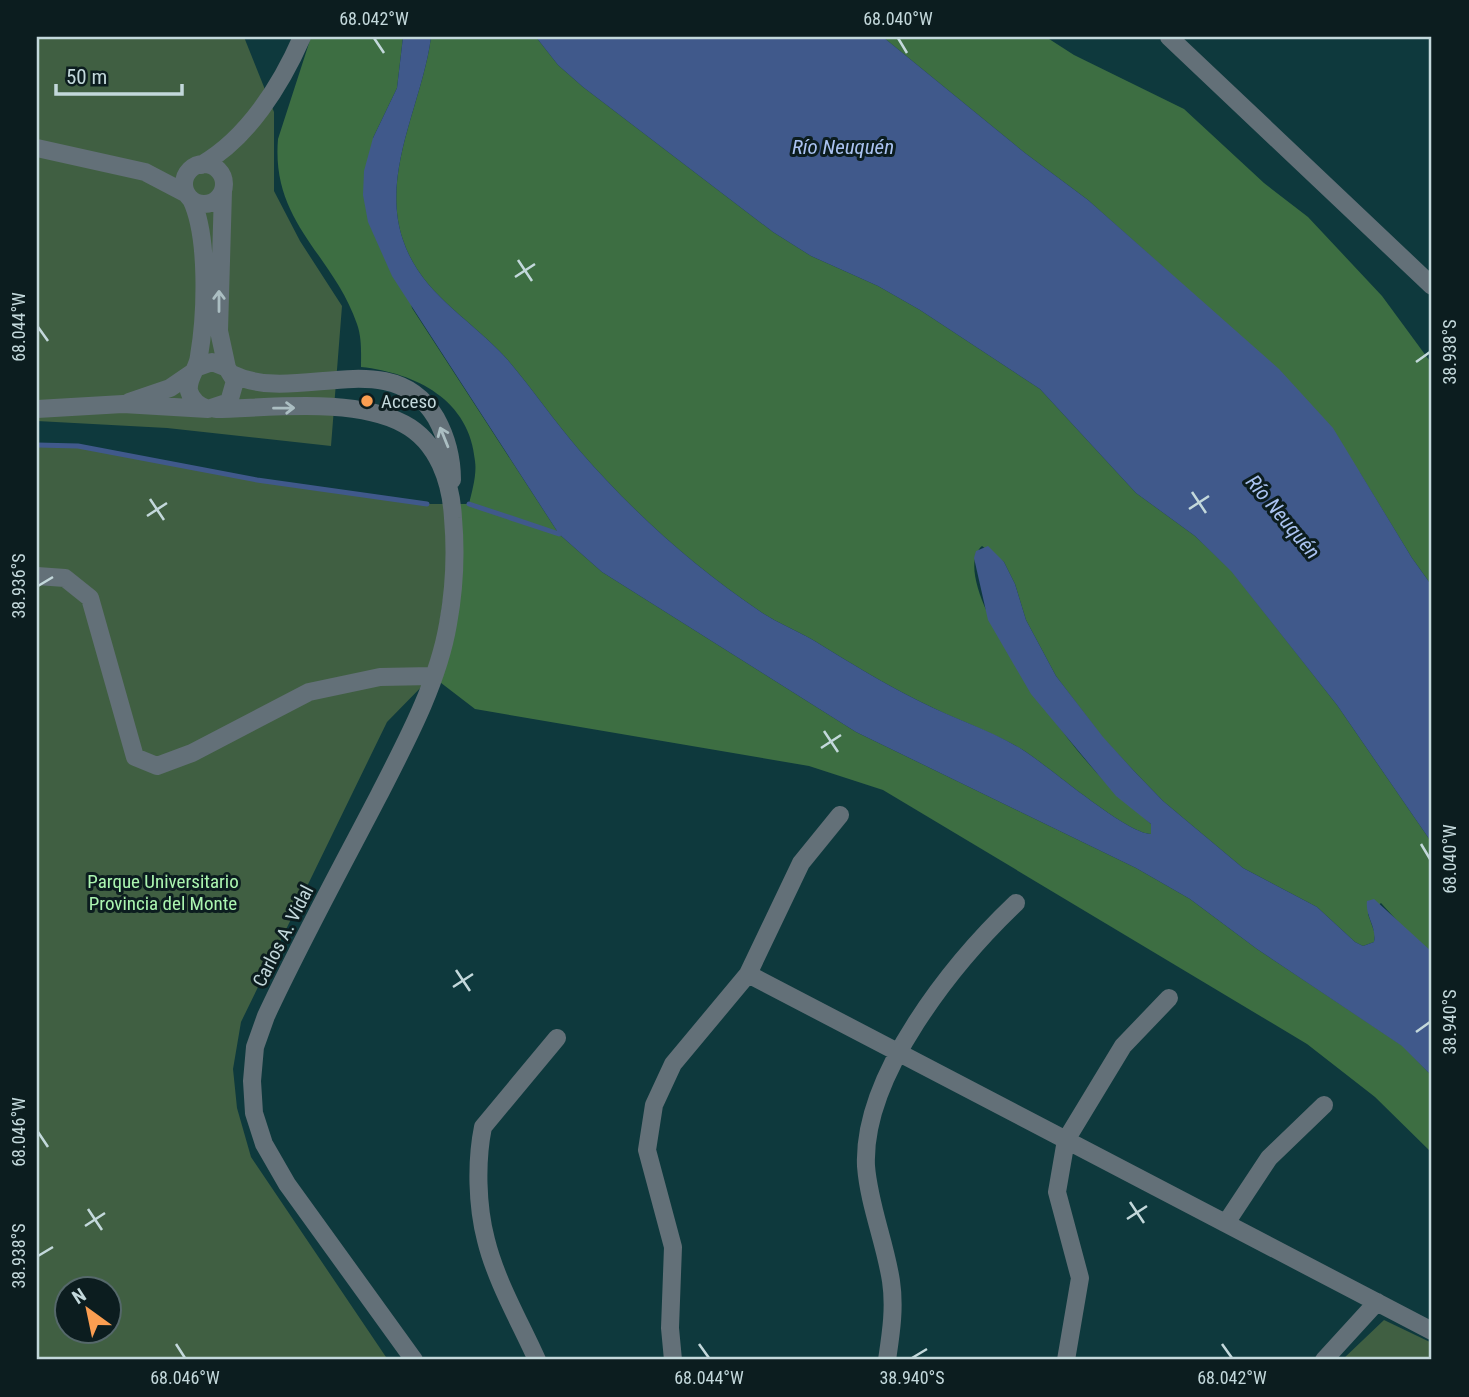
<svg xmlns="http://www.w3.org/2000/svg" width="1469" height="1397" font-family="'Roboto Condensed',sans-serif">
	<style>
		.green { fill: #405f42; fill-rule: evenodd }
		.forest { fill: #3d6e42 }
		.water { fill: #40598b }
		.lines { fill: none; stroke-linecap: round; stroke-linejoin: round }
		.stream { stroke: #40598b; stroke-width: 5 }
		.minor { stroke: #637078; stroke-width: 18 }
		.oneway { stroke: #abbec2 }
		.ticks { fill: none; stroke: #c3d8db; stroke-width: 2.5 }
		.poi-dot { fill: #fb9e51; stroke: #0c1d1f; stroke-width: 2.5 }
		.labels { text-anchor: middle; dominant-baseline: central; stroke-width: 6; stroke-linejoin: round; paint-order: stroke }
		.poi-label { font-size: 19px; fill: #c3d8db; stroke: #0c1d1f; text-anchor: start }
		.park-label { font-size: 19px; fill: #abf5b0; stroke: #0c1d1f }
		.street-label { font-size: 19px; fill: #c3d8db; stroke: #0c1d1f }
		.water-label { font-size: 21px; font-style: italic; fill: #abc3f1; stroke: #0c1d1f }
		.neatline { fill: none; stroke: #c3d8db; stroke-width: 2.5 }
		.ticks-label { font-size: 18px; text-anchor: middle; fill: #c3d8db }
	</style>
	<rect width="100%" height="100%" fill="#0e393d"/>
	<path class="green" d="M37 37H244L274 112V191L300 241 342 306 331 446 167 428 37 421Z
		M37 445 78 446 257 480 427 504H452L454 524 432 676 387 722 241 1022 233 1069 237 1108 251 1157 388 1360H37ZM66 1288H108V1330H66Z
		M1384 1320 1432 1343V1360H1342Z"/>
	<path class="forest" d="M311 37H403L397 88 373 138 412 308 559 534 602 572 856 732 1136 868 1190 899 1257 949 1403 1046 1432 1076V1153L1375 1097 1307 1044 883 790 809 766 475 709 432 676 443 644 452 504H469C472 491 477 475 475 461 470 400 416 373 361 367 361 353 362 338 357 324 333 254 271 223 278 139Z
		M431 37H536L558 65 583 87 773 232 811 256 878 286 920 310 1040 389 1136 493 1195 536 1231 570 1337 705 1432 843V952L1411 936 1381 903 1368 914 1375 934 1374 942 1363 946 1355 942 1317 907 1243 868 1163 801 1134 771 1103 738 1056 676 1026 620 1015 584 1004 562 982 546C943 580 1063 735 1089 764 1107 786 1130 805 1151 824V834C1125 833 1050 767 1023 750 991 731 954 719 921 702 884 684 849 662 813 640 796 630 778 623 761 612 694 567 633 512 580 451 554 421 532 388 506 358 470 318 421 294 403 240 380 173 423 102 431 37Z
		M883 37H1046L1074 55 1184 109 1264 183 1308 217 1382 296 1432 364V586L1412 558 1360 473 1211 310 1088 200 1025 153Z"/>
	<path class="water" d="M403 37H431C423 102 380 173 403 240 421 294 470 318 506 358 532 388 554 421 580 451 633 512 694 567 761 612 778 623 796 630 813 640 849 662 884 684 921 702 954 719 991 730 1023 750 1050 767 1125 833 1151 834V824L1116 796 1031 694 988 620 974 558 976 551 988 546 1004 562 1015 584 1026 620 1056 676 1103 737 1134 771 1163 801 1243 868 1317 907 1355 942 1363 946 1374 942C1377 927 1365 916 1367 901L1374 899 1432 952V1076L1402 1046 1257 949 1190 899 1136 868 856 732 602 572 559 534 392 276 368 222 363 195 364 171 373 138 397 88Z
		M536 37H883L1025 153 1088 200 1279 369 1333 428 1412 558 1432 586V843L1337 705 1231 571 1195 536 1136 493 1040 389 920 310 878 286 811 256 773 232 583 87 558 65Z"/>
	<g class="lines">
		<path class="stream" d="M37 445 78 446 257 480 427 504
			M469 504 559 534"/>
		<path class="minor" d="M1169 37 1432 286
			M37 148 145 172 187 194
			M184 184a20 20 0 1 1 40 0a20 20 0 1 1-40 0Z
			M201 165C248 138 281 85 302 37
			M223 191 219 331 227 368
			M191 199C209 236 206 315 199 356 198 369 187 378 189 391 192 401 199 406 208 409L229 402 235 381 227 368 212 362 198 367
			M232 374C296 406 391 342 436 418 447 438 452 457 452 480
			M129 402 170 388 192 373
			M37 409 123 404 208 409
			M216 409C271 408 355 397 404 424 438 442 451 482 453 518 456 552 454 591 448 624 438 683 406 742 379 795 341 868 301 941 266 1016L255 1047 252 1081 254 1113 264 1144 287 1184 414 1360
			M37 576 65 578 90 598 135 757 157 766 192 753 309 692 380 677 432 676
			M748 974 1432 1331
			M1226 1223 1269 1158 1324 1105
			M537 1360C520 1322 496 1281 486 1240 477 1206 476 1161 483 1127L557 1038
			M673 1360 670 1328 673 1247 647 1150 654 1105 673 1064 748 974 801 863 840 815
			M887 1360C891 1333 895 1308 891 1281 885 1242 869 1205 866 1166 862 1075 954 962 1016 903
			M1066 1360 1080 1278 1057 1192 1066 1140 1123 1046 1169 998
			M1324 1360 1377 1302"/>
	</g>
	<defs><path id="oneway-shaft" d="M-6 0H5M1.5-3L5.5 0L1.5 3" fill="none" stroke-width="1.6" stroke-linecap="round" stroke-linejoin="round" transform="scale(1.75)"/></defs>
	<g class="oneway">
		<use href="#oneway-shaft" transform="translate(219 301) rotate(-90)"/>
		<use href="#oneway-shaft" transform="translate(284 408) rotate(-1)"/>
		<use href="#oneway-shaft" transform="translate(444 437) rotate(-112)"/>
	</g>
	<path class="ticks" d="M374 38 384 53M898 38 907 53M518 260 532 281M515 277 535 264M38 327 48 341M1416 362 1430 352M1192 492 1206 513M150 499 164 520M1189 509 1209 496M147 516 167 503M38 586 53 577M824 731 838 752M821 748 841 735M1421 844 1430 859M456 970 470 991M453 987 473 974M1416 1032 1430 1022M38 1132 48 1147M1130 1202 1144 1223M88 1209 102 1230M1127 1219 1147 1206M85 1226 105 1213M38 1256 53 1247M176 1344 185 1358M699 1344 709 1358M1222 1344 1232 1358M912 1358 927 1349"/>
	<circle class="poi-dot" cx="367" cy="401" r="7"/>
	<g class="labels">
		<g class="poi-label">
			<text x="381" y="401">Acceso</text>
		</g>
		<g class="park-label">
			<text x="163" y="881">Parque Universitario<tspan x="163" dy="22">Provincia del Monte</tspan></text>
		</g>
		<g class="street-label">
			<text transform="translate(283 936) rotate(-63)">Carlos A. Vidal</text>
		</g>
		<g class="water-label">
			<text x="843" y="147">Río Neuquén</text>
			<text transform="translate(1283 517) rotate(50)">Río Neuquén</text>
		</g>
	</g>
	<rect width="1469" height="1397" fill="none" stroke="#0c1d1f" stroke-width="77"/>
	<g transform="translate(88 1310) rotate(327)"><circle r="33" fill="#0c1d1f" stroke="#55686a" stroke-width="2"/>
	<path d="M0-5L12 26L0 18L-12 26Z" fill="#fb9e51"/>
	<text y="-10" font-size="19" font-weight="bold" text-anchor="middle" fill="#c3d8db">N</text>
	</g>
	<path d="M56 84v10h126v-10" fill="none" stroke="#c3d8db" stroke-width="3.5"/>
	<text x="66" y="84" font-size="21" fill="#c3d8db" stroke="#0c1d1f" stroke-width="5" paint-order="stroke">50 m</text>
	<rect x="38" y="38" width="1392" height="1320" class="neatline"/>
	<g class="ticks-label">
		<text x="374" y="25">68.042°W</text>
		<text x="898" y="25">68.040°W</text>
		<text transform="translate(19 327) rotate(-90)" y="6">68.044°W</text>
		<text transform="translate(1450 352) rotate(-90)" y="6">38.938°S</text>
		<text transform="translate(19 586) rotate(-90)" y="6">38.936°S</text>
		<text transform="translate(1450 859) rotate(-90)" y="6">68.040°W</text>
		<text transform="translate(1450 1022) rotate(-90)" y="6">38.940°S</text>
		<text transform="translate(19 1132) rotate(-90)" y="6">68.046°W</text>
		<text transform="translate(19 1256) rotate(-90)" y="6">38.938°S</text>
		<text x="185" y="1384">68.046°W</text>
		<text x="709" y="1384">68.044°W</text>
		<text x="912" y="1384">38.940°S</text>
		<text x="1232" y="1384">68.042°W</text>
	</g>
</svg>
